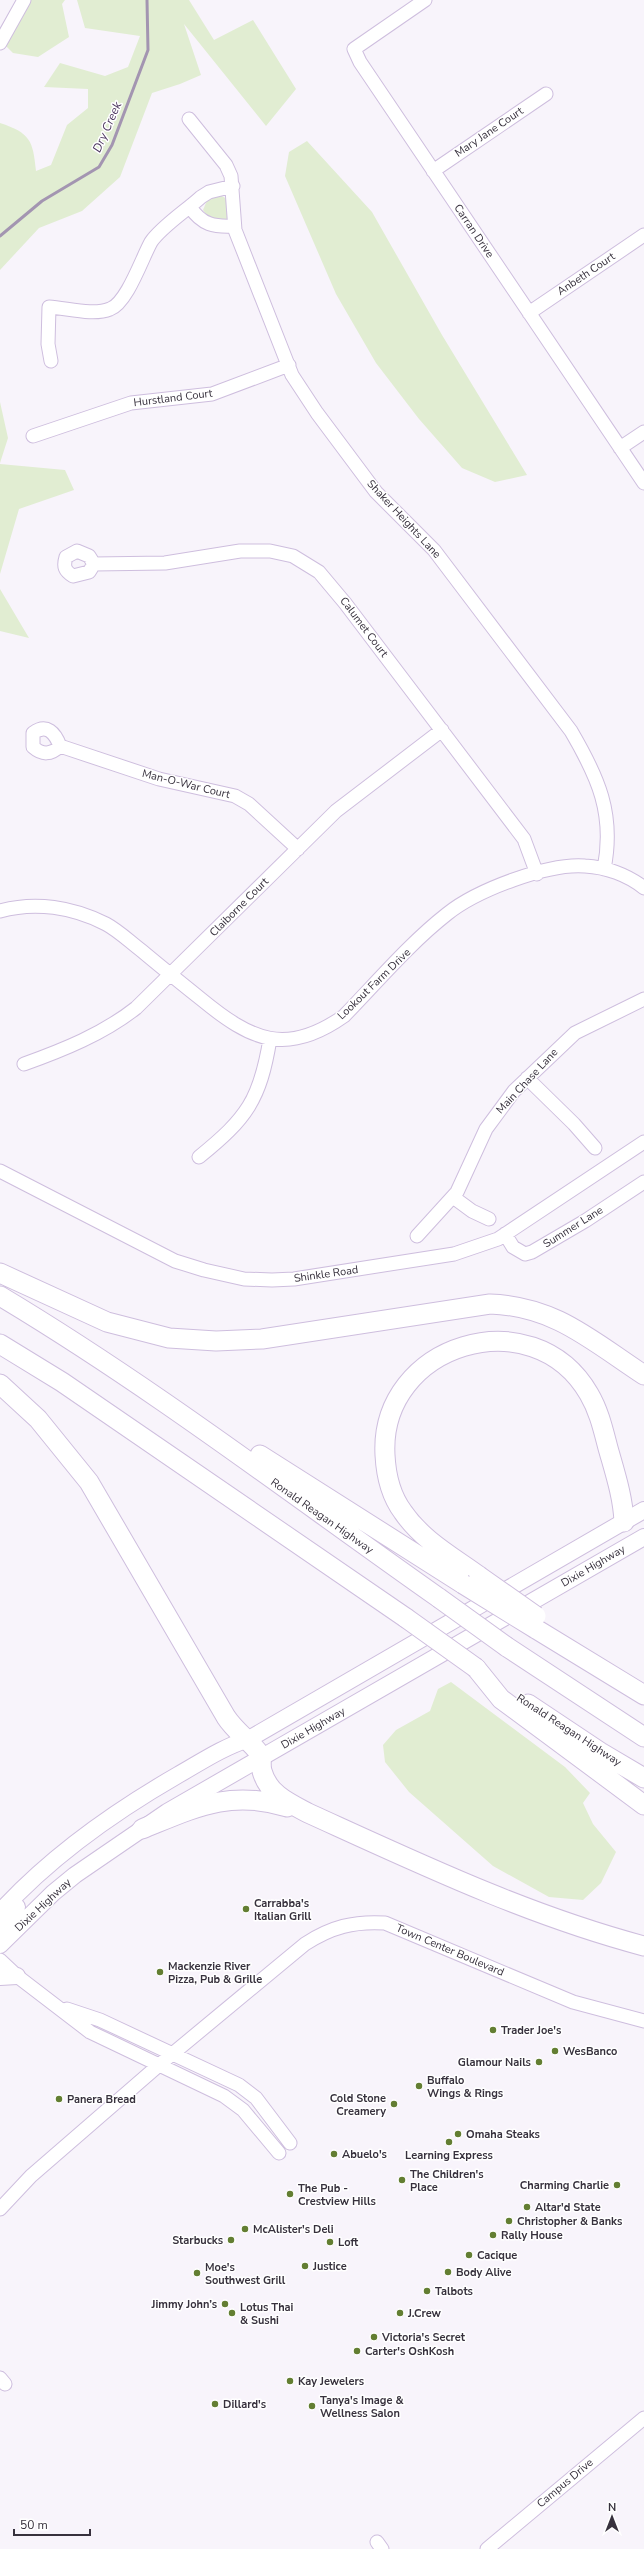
<svg xmlns="http://www.w3.org/2000/svg" width="644" height="2549" font-family="'Nunito Sans',sans-serif">
	<style>
		.green { fill: #e1edd2 }
		.lines { fill: none; stroke-linecap: round; stroke-linejoin: round }
		.stream { stroke: #a395b1; stroke-width: 3 }
		.minor-casing { stroke: #cebede; stroke-width: 15 }
		.major-casing { stroke: #cebede; stroke-width: 18 }
		.highway-casing { stroke: #cebede; stroke-width: 21 }
		.minor { stroke: #fff; stroke-width: 13 }
		.major { stroke: #fff; stroke-width: 16 }
		.highway { stroke: #fff; stroke-width: 19 }
		.highway-bridge-casing { stroke: #cebede; stroke-width: 21; stroke-linecap: butt }
		.highway-bridge { stroke: #fff; stroke-width: 19 }
		.poi-dot { fill: #637e32; stroke: #fff; stroke-width: 1.5 }
		.labels { text-anchor: middle; dominant-baseline: central; stroke-width: 3; stroke-linejoin: round; paint-order: stroke }
		.street-label { font-size: 11px; fill: #37313d; stroke: #fff }
		.poi-label { font-size: 11px; font-weight: bold; fill: #37313d; stroke: #fff; text-anchor: start }
		.water-label { font-size: 12px; font-style: italic; fill: #4b355e; stroke: #fff }
	</style>
	<rect width="100%" height="100%" fill="#f8f4fb"/>
	<path class="green" d="M24 0H65L62 4 69 37 38 57 13 53 1 41Z
		M77 0H189L214 40 253 20 296 89 266 126 184 24 201 75 180 84 152 93 120 177 82 211 39 228 0 270V123C30 133 33 140 36 171L51 165 67 125 88 108V89L44 87 60 63 105 76 128 67 140 36 85 28Z
		M307 141 372 212 442 335 527 475 495 482 462 468 419 419 376 363 336 294 285 176 289 152Z
		M220 195 227 199 228 221 210 220 203 210 208 198Z
		M0 402 8 438 0 463Z
		M0 464 65 470 74 490 19 509 0 574Z
		M0 589 29 638 0 631Z
		M451 1682 565 1767 590 1793 583 1803 593 1824 616 1852 601 1883 583 1900 549 1897 493 1866 409 1792 385 1762 383 1745 396 1730 430 1711 438 1689Z"/>
	<g class="lines">
		<path class="stream" d="M0 236 42 201 99 167 112 145 148 50 147 0"/>
		<defs>
			<path id="minor" d="M425 0 354 49 360 62 644 483
				M0 43 24 0
				M189 119 226 165 231 176 235 230 292 375 317 413 376 492 434 550 571 731C598 777 615 814 604 869
				M433 171 546 94
				M190 207C202 225 214 227 234 226
				M529 313 644 235
				M51 361 48 344 49 307C67 308 93 316 110 309 127 303 142 258 151 242 161 227 187 210 201 197L209 192 233 186
				M33 436 131 403 212 394 289 365
				M620 448 644 432
				M94 564 89 572 73 576C65 571 63 567 66 557L77 551 89 556 94 564 165 563 240 551H270L293 556 319 572 345 603 524 839 537 874
				M60 746C51 755 42 755 33 747V733C47 723 55 733 60 746L159 779 235 796 249 804 298 849
				M0 911C35 901 73 907 106 924 119 931 130 942 142 951 161 967 181 983 201 999 251 1040 286 1057 344 1016 377 982 410 943 447 914 477 890 548 863 585 866 606 867 628 875 644 888
				M24 1064C63 1050 103 1034 136 1008L336 811 442 730
				M527 1078 574 1124 595 1148
				M199 1157C247 1118 260 1100 270 1039
				M0 1171 175 1261 204 1270 244 1279 272 1280 294 1279 454 1254 498 1239 644 1142
				M453 1197 472 1211 489 1219
				M505 1234 513 1247 525 1254 532 1252 585 1221 644 1182
				M417 1236 457 1192 486 1129 514 1091 575 1033 644 999
				M0 1960 17 1976 90 2032 224 2096 243 2110 279 2153
				M67 2009 100 2020 239 2085 256 2098 290 2143
				M0 2209 31 2176 159 2065 305 1944C331 1927 354 1921 385 1923L573 2002 644 2021
				M0 2378 5 2384
				M377 2542 382 2549
				M487 2549 644 2418"/>
			<path id="major" d="M0 1912C51 1856 112 1813 178 1775 201 1762 223 1747 249 1739L644 1510
				M0 1926 17 1907
				M0 1945 53 1893 75 1875 167 1812 644 1537
				M0 1977 17 1976"/>
			<path id="highway" d="M0 1273 107 1322 169 1338 216 1341 262 1339 490 1304C555 1306 592 1341 644 1375
				M0 1296C152 1387 294 1496 439 1598
				M0 1344 62 1382 406 1618
				M0 1384 38 1419 89 1482 226 1717C235 1731 249 1740 259 1753 263 1759 260 1764 262 1771 268 1794 289 1803 308 1813 418 1863 527 1915 644 1946
				M260 1455 463 1584
				M479 1576C453 1557 422 1540 403 1512 391 1496 386 1475 385 1455 379 1344 533 1297 589 1394 599 1411 603 1429 608 1448 615 1473 623 1497 624 1522
				M536 1629 644 1695
				M507 1647 644 1737
				M476 1668 501 1699 644 1805
				M528 1704 600 1752 644 1778
				M142 1829C194 1808 230 1789 287 1807"/>
		</defs>
		<use href="#minor" class="minor-casing"/>
		<use href="#major" class="major-casing"/>
		<use href="#highway" class="highway-casing"/>
		<use href="#minor" class="minor"/>
		<use href="#major" class="major"/>
		<use href="#highway" class="highway"/>
		<defs>
			<path id="highway-bridge" d="M479 1576 536 1616
				M463 1584 536 1629
				M439 1598 507 1647
				M406 1618 476 1668"/>
		</defs>
		<use href="#highway-bridge" class="highway-bridge-casing"/>
		<use href="#highway-bridge" class="highway-bridge"/>
	</g>
	<g class="poi-dot">
		<circle cx="246" cy="1909" r="4"/>
		<circle cx="160" cy="1972" r="4"/>
		<circle cx="493" cy="2030" r="4"/>
		<circle cx="555" cy="2051" r="4"/>
		<circle cx="539" cy="2062" r="4"/>
		<circle cx="419" cy="2086" r="4"/>
		<circle cx="59" cy="2099" r="4"/>
		<circle cx="394" cy="2104" r="4"/>
		<circle cx="458" cy="2134" r="4"/>
		<circle cx="449" cy="2142" r="4"/>
		<circle cx="334" cy="2154" r="4"/>
		<circle cx="402" cy="2180" r="4"/>
		<circle cx="617" cy="2185" r="4"/>
		<circle cx="290" cy="2194" r="4"/>
		<circle cx="527" cy="2207" r="4"/>
		<circle cx="509" cy="2221" r="4"/>
		<circle cx="245" cy="2229" r="4"/>
		<circle cx="493" cy="2235" r="4"/>
		<circle cx="231" cy="2240" r="4"/>
		<circle cx="330" cy="2242" r="4"/>
		<circle cx="469" cy="2255" r="4"/>
		<circle cx="305" cy="2266" r="4"/>
		<circle cx="448" cy="2272" r="4"/>
		<circle cx="197" cy="2273" r="4"/>
		<circle cx="427" cy="2291" r="4"/>
		<circle cx="225" cy="2304" r="4"/>
		<circle cx="232" cy="2313" r="4"/>
		<circle cx="400" cy="2313" r="4"/>
		<circle cx="374" cy="2337" r="4"/>
		<circle cx="357" cy="2351" r="4"/>
		<circle cx="290" cy="2381" r="4"/>
		<circle cx="215" cy="2404" r="4"/>
		<circle cx="312" cy="2406" r="4"/>
	</g>
	<g class="labels">
		<g class="street-label">
			<text transform="translate(489 132) rotate(-34)">Mary Jane Court</text>
			<text transform="translate(474 231) rotate(56)">Carran Drive</text>
			<text transform="translate(586 274) rotate(-34)">Anbeth Court</text>
			<text transform="translate(173 398) rotate(-7)">Hurstland Court</text>
			<text transform="translate(404 519) rotate(47)">Shaker Heights Lane</text>
			<text transform="translate(364 627) rotate(53)">Calumet Court</text>
			<text transform="translate(186 784) rotate(14)">Man-O-War Court</text>
			<text transform="translate(239 907) rotate(-45)">Claiborne Court</text>
			<text transform="translate(374 984) rotate(-44)">Lookout Farm Drive</text>
			<text transform="translate(527 1081) rotate(-47)">Main Chase Lane</text>
			<text transform="translate(573 1227) rotate(-32)">Summer Lane</text>
			<text transform="translate(326 1274) rotate(-8)">Shinkle Road</text>
			<text transform="translate(322 1516) rotate(35)">Ronald Reagan Highway</text>
			<text transform="translate(593 1566) rotate(-30)">Dixie Highway</text>
			<text transform="translate(313 1728) rotate(-30)">Dixie Highway</text>
			<text transform="translate(569 1730) rotate(33)">Ronald Reagan Highway</text>
			<text transform="translate(43 1905) rotate(-43)">Dixie Highway</text>
			<text transform="translate(450 1950) rotate(23)">Town Center Boulevard</text>
			<text transform="translate(565 2483) rotate(-40)">Campus Drive</text>
		</g>
		<g class="poi-label">
			<text x="254" y="1903">Carrabba's<tspan x="254" dy="13">Italian Grill</tspan></text>
			<text x="168" y="1966">Mackenzie River<tspan x="168" dy="13">Pizza, Pub &amp; Grille</tspan></text>
			<text x="501" y="2030">Trader Joe's</text>
			<text x="563" y="2051">WesBanco</text>
			<text x="531" y="2062" text-anchor="end">Glamour Nails</text>
			<text x="427" y="2080">Buffalo<tspan x="427" dy="13">Wings &amp; Rings</tspan></text>
			<text x="386" y="2098" text-anchor="end">Cold Stone<tspan x="386" dy="13">Creamery</tspan></text>
			<text x="67" y="2099">Panera Bread</text>
			<text x="466" y="2134">Omaha Steaks</text>
			<text x="342" y="2154">Abuelo's</text>
			<text x="449" y="2155" text-anchor="middle">Learning Express</text>
			<text x="410" y="2174">The Children's<tspan x="410" dy="13">Place</tspan></text>
			<text x="609" y="2185" text-anchor="end">Charming Charlie</text>
			<text x="298" y="2188">The Pub -<tspan x="298" dy="13">Crestview Hills</tspan></text>
			<text x="535" y="2207">Altar'd State</text>
			<text x="517" y="2221">Christopher &amp; Banks</text>
			<text x="253" y="2229">McAlister's Deli</text>
			<text x="501" y="2235">Rally House</text>
			<text x="223" y="2240" text-anchor="end">Starbucks</text>
			<text x="338" y="2242">Loft</text>
			<text x="477" y="2255">Cacique</text>
			<text x="313" y="2266">Justice</text>
			<text x="205" y="2267">Moe's<tspan x="205" dy="13">Southwest Grill</tspan></text>
			<text x="456" y="2272">Body Alive</text>
			<text x="435" y="2291">Talbots</text>
			<text x="217" y="2304" text-anchor="end">Jimmy John’s</text>
			<text x="240" y="2307">Lotus Thai<tspan x="240" dy="13">&amp; Sushi</tspan></text>
			<text x="408" y="2313">J.Crew</text>
			<text x="382" y="2337">Victoria's Secret</text>
			<text x="365" y="2351">Carter's OshKosh</text>
			<text x="298" y="2381">Kay Jewelers</text>
			<text x="320" y="2400">Tanya's Image &amp;<tspan x="320" dy="13">Wellness Salon</tspan></text>
			<text x="223" y="2404">Dillard's</text>
		</g>
		<g class="water-label">
			<text transform="translate(107 127) rotate(-66)">Dry Creek</text>
		</g>
	</g>
	<g transform="translate(612 2517)" stroke="#ffffff" stroke-width="3" paint-order="stroke">
	<path d="M0-3L7 15L0 10L-7 15Z" fill="#37313d"/>
	<text y="-6" font-size="11" font-weight="bold" text-anchor="middle" fill="#37313d">N</text>
	</g>
	<path d="M14 2529v6h76v-6" fill="none" stroke="#37313d" stroke-width="2"/>
	<text x="20" y="2529" font-size="12" fill="#37313d" stroke="#ffffff" stroke-width="3" paint-order="stroke">50 m</text>
</svg>
